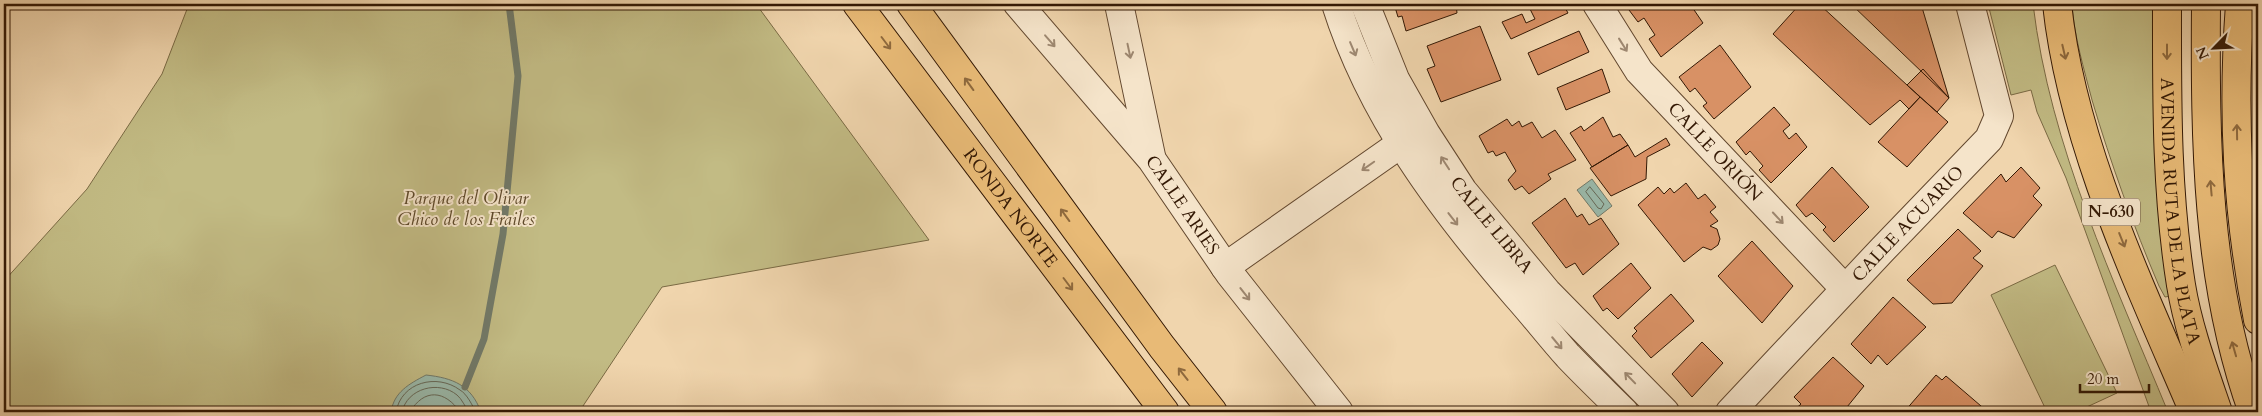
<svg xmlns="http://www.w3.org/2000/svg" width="2262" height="416" font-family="Cardo,serif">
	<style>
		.green { fill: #c2bb84; stroke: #7a6a44 }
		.water { fill: #9ab9aa; stroke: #717968 }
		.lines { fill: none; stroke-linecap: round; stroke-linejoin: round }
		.shore { stroke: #666857; stroke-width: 1 }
		.stream { stroke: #717968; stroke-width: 7 }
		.building { fill: #d89165; stroke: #331804 }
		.minor-casing { stroke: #62472e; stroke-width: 30 }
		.major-casing { stroke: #331804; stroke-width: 30 }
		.highway-casing { stroke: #331804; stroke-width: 30 }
		.minor { stroke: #f5e4ca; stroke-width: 28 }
		.major { stroke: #e8ba76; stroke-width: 28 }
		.highway { stroke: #e8ba76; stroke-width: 28 }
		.oneway { stroke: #9e8871 }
		.oneway2 { stroke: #8e693d }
		.labels { text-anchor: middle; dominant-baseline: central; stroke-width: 4; stroke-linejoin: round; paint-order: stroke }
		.shield { fill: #f5e4ca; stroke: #6d553f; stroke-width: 1 }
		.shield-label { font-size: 16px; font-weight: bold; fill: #331804 }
		.street-label { font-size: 18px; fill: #331804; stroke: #f5e4ca }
		.park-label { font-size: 18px; font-style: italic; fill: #5e492a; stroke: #f5e4ca }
	</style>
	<rect width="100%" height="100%" fill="#f0d5ad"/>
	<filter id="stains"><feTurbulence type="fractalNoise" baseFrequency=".004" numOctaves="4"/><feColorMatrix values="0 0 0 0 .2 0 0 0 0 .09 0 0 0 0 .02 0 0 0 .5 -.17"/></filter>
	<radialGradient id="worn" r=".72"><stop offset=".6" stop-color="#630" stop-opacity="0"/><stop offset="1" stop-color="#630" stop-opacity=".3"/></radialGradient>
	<path class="green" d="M189 4H756L929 240 662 287 579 412H4V281L87 189 162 74Z
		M1988 4H2033C2050 146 2114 281 2168 412H2151L2066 178 2037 112 2031 90 2011 95Z
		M2072 4H2155L2171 296 2165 297 2159 286C2133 225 2111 164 2092 100 2084 69 2074 36 2072 4Z
		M2055 265 2117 393 2076 412H2047L1991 295Z"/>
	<path class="water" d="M1592 179 1612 206 1598 217 1577 190Z
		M426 375C453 378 471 385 481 412H391C394 392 409 384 426 375Z"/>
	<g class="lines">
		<path class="shore" d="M1590 187 1604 204 1601 209 1598 208 1586 192Z
			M396 412C401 382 437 373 460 390 467 394 472 405 476 412
			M402 412C407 388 439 380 457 395 462 399 465 407 469 412
			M410 412C424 388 445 390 460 412"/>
		<path class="stream" d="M465 387 484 339 503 234 518 76 509 4"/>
	</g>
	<path class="building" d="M1408 4H1456L1457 13 1406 31 1402 16 1398 17 1395 7Z
		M1543 4H1563L1568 13 1511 39 1502 22 1522 14 1526 23 1535 19 1530 9Z
		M1637 4H1690L1703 23 1661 57 1649 39 1655 35 1644 18 1638 22 1629 10Z
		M1800 4H1819L1920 97 1909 109 1900 100 1870 125 1773 34Z
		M1851 4H1921L1949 98Z
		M1480 26 1501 80 1441 102 1427 69 1435 66 1427 46Z
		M1579 31 1589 52 1538 75 1528 53Z
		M1720 45 1751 87 1714 119 1703 106 1707 103 1695 88 1690 92 1679 77Z
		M1602 69 1610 92 1566 110 1557 88Z
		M1923 69 1949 98 1937 112 1907 85Z
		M1920 97 1948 122 1907 167 1878 142Z
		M1774 107 1790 125 1783 131 1789 139 1796 133 1807 147 1771 183 1759 170 1763 166 1750 151 1746 155 1736 142Z
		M1603 117 1613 137 1620 134 1628 145 1592 167 1570 133 1581 126 1584 131Z
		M1507 119 1512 126 1519 121 1522 127 1532 122 1542 138 1555 130 1576 160 1548 174 1551 179 1529 194 1522 186 1515 190 1508 180 1516 171 1505 152 1496 156 1493 151 1488 153 1479 136Z
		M1666 138 1670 145 1647 157 1646 179 1611 196 1590 168 1628 145 1635 157Z
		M1832 167 1869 207 1834 242 1823 230 1826 227 1812 213 1806 217 1796 205Z
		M2021 167 2040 188 2033 196 2042 205 2014 238 1998 231 1992 238 1963 213 2001 174 2006 182Z
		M1686 183 1698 199 1705 194 1716 207 1710 212 1718 221 1710 226 1717 229 1720 239 1718 245 1711 250 1703 247 1684 262 1638 205 1658 187 1664 194 1670 188 1674 193Z
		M1565 198 1577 217 1582 214 1589 225 1601 218 1619 244 1583 275 1575 263 1566 268 1532 223Z
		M1958 229 1981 251 1973 258 1983 266 1952 303 1933 304 1907 280Z
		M1752 241 1793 286 1762 323 1718 276Z
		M1631 263 1651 288 1618 319 1607 308 1603 311 1593 296Z
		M1671 294 1694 321 1651 358 1632 336 1637 331 1634 328Z
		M1893 297 1926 327 1887 365 1878 355 1871 364 1851 344Z
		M1702 342 1723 363 1692 397 1672 374Z
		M1833 357 1864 386 1843 412H1792L1801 404 1794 397Z
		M1936 375 1942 380 1946 376 1988 412H1904Z"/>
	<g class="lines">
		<defs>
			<g id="minor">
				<path id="s1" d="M1018 4 1152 160 1230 274 1339 412"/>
				<path d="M1119 4 1151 156"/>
				<path d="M1336 4C1371 115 1441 208 1516 295 1534 315 1550 336 1568 356 1586 375 1605 393 1624 412"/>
				<path id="s2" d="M1365 4 1395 79 1426 134 1463 191 1547 292 1665 412"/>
				<path id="s3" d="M1597 4 1639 71 1845 289"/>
				<path d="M1225 267 1416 133"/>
				<path id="s4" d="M1730 412 1883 249 1989 139 1999 116 1970 4"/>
			</g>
			<g id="major">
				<path id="s5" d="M2167 4C2167 98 2166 191 2181 285 2188 328 2204 371 2218 412"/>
				<path d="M2206 4C2205 140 2206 283 2253 412"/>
			</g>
			<g id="highway">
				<path id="s6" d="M857 4 1165 412"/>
				<path d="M911 4 1162 347 1213 412"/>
				<path d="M2057 4C2072 144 2139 283 2194 412"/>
				<path d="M2240 4C2232 113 2237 212 2258 320"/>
			</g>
		</defs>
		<use href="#minor" class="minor-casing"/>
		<use href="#major" class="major-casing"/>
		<use href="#highway" class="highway-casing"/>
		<use href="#minor" class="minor"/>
		<use href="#major" class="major"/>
		<use href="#highway" class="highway"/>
	</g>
	<defs><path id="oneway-shaft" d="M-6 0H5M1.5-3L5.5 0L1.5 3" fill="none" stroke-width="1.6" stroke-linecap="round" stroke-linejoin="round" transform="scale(1.25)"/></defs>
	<g class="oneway">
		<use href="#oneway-shaft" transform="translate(1050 41) rotate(49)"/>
		<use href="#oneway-shaft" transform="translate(1623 45) rotate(58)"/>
		<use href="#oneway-shaft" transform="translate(1353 49) rotate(67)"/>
		<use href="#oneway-shaft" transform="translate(1129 51) rotate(78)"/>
		<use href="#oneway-shaft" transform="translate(1445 163) rotate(-123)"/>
		<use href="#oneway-shaft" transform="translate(1368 166) rotate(145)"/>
		<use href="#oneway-shaft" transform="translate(1778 218) rotate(47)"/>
		<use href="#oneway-shaft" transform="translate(1453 219) rotate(52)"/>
		<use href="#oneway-shaft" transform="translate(1245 294) rotate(52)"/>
		<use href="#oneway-shaft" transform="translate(1557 343) rotate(50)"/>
		<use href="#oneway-shaft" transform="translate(1630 378) rotate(-134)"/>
	</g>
	<g class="oneway2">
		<use href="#oneway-shaft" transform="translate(886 43) rotate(53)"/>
		<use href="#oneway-shaft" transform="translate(2064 52) rotate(77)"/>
		<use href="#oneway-shaft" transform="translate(2167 52) rotate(90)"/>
		<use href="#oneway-shaft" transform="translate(969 84) rotate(-126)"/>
		<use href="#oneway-shaft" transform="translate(2237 132) rotate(-91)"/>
		<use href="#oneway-shaft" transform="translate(2211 188) rotate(-95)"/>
		<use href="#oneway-shaft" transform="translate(1065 215) rotate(-126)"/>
		<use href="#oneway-shaft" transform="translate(2122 240) rotate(68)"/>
		<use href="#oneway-shaft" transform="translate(1068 284) rotate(53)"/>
		<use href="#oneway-shaft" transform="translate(2234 349) rotate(-106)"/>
		<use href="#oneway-shaft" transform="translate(1183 374) rotate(-128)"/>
	</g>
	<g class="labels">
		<rect class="shield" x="2082" y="198.5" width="58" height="27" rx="4"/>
		<g class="shield-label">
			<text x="2111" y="212">N-630</text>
		</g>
		<g class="street-label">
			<text stroke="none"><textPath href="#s3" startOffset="190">CALLE ORIÓN</textPath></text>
			<text stroke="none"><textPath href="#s1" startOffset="260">CALLE ARIES</textPath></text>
			<text stroke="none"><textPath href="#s6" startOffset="255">RONDA NORTE</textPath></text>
			<text stroke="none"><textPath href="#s5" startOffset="208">AVENIDA RUTA DE LA PLATA</textPath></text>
			<text stroke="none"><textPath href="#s2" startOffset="256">CALLE LIBRA</textPath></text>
			<text stroke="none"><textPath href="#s4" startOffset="259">CALLE ACUARIO</textPath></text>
		</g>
		<g class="park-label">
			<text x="466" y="198">Parque del Olivar<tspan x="466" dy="21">Chico de los Frailes</tspan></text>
		</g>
	</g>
	<rect width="2262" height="416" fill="none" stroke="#f0d5ad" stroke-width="20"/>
	<rect x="5" y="5" width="2252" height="406" fill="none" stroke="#331804" stroke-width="2.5"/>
	<rect x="10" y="10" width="2242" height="396" fill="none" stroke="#331804"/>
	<g transform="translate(2214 48) rotate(246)" stroke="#f5e4ca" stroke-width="4" paint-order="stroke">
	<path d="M0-4L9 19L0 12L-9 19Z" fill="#331804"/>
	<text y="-8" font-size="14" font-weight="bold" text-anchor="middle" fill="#331804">N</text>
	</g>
	<path d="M2080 384v8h69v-8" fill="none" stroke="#331804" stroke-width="2.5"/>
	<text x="2087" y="384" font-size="15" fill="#331804" stroke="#f5e4ca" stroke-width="4" paint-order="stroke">20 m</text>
	<rect width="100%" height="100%" filter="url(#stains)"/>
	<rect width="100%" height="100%" fill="url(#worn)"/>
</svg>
